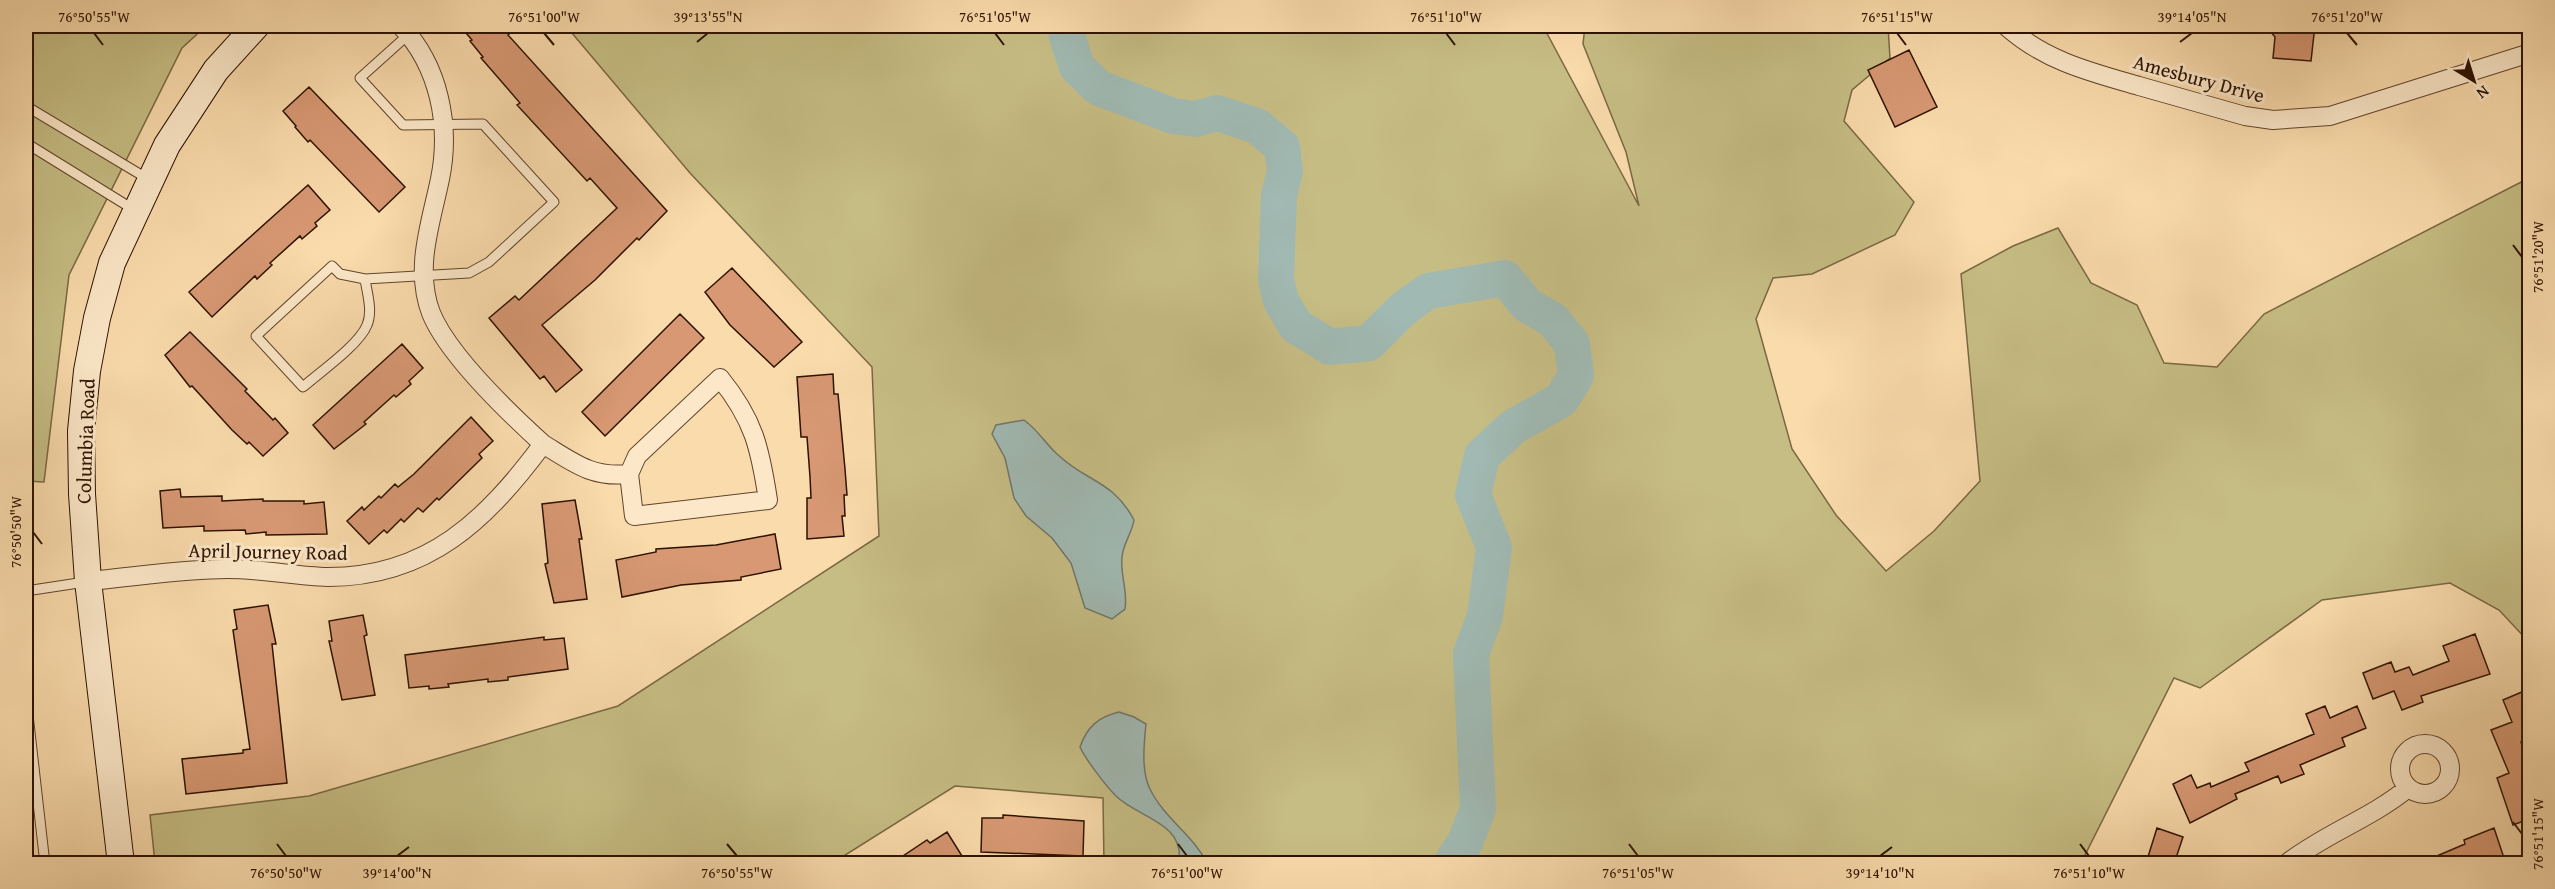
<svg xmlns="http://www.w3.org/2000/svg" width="2555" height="889" font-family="'Gentium Book Plus',serif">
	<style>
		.green { fill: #c6bd84; stroke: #7a6842; stroke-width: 1.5 }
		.water { fill: #a0b9b2; stroke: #72766b; stroke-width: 1.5 }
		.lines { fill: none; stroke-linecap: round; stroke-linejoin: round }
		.river { stroke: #a0b9b2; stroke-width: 36 }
		.building { fill: #d79873; stroke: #2d1200; stroke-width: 1.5 }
		.lane-casing { stroke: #60442b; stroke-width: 11 }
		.street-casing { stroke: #60442b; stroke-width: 20 }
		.secondary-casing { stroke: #2d1200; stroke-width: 28 }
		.lane { stroke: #fce8c9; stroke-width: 9 }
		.street { stroke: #fce8c9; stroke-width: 18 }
		.secondary { stroke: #fce8c9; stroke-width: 26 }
		.ticks { fill: none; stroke: #2d1200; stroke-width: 2 }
		.labels { text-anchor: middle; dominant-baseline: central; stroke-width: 6; stroke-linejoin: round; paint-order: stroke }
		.street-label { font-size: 20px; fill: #2d1200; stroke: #fce8c9 }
		.neatline { fill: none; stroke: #2d1200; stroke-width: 2 }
		.ticks-label { font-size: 15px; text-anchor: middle; fill: #2d1200 }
	</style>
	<rect width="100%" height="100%" fill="#fadbac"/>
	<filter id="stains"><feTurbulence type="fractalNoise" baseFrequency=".00333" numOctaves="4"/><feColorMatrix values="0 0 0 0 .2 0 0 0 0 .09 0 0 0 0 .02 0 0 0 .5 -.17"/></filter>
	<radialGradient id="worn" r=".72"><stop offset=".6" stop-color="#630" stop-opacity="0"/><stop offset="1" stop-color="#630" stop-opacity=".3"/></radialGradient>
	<path class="green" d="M26 26H206L182 48 69 275 44 482 26 481Z
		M566 26H1543L1639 206 1626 152 1583 44 1585 26H1888L1890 58 1852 90 1844 121 1914 202 1895 235 1812 274 1773 278 1756 319 1792 449 1836 515 1886 571 1934 531 1980 481 1961 274 2013 246 2058 228 2091 283 2137 305 2164 363 2217 367 2264 314 2529 178V642L2499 610 2450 583 2322 600 2200 688 2174 678 2081 863H1104L1103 798 955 786 831 864 155 863 150 815 309 796 618 706 879 536 872 367 690 173Z"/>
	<path class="water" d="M1024 420C1038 430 1045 443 1057 454 1086 482 1113 480 1134 520 1132 533 1123 544 1122 557 1120 576 1128 590 1125 609L1112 619 1085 608 1071 563 1052 538 1026 516 1014 498 1005 458 992 434 996 425Z
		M1119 712 1134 717 1146 724C1144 744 1141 771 1150 789 1164 818 1193 835 1207 863H1179C1185 822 1138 818 1116 796 1106 786 1086 760 1080 747 1087 727 1098 717 1119 712Z"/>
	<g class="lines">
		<path class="river" d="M1068 26 1067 36 1077 67 1099 88 1173 116 1196 119 1217 113 1257 126 1282 147 1285 171 1279 195 1276 280 1281 301 1296 326 1330 347 1369 343 1403 309 1428 291 1505 278 1527 305 1553 320 1572 344 1576 376 1561 400 1513 427 1482 456 1473 495 1494 547 1485 616 1471 654 1478 809 1465 842 1451 864"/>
	</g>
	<path class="building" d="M460 26H518L508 35 667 211 639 240 637 238 595 280 542 325 582 370 556 392 544 376 540 379 489 318 515 296 519 300 617 208 590 178 587 181 517 105 520 103 481 58 483 57 470 41 472 40Z
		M2266 26H2306L2314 34 2311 61 2273 58 2275 37Z
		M1909 50 1937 107 1895 127 1868 70Z
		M309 87 405 187 379 212 310 140 308 142 295 127 296 126 283 111Z
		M308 185 330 210 315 223 317 226 302 239 300 236 270 263 272 265 257 279 255 276 212 317 189 292Z
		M732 268 802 342 774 367 730 325 705 292Z
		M680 314 704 338 605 436 582 412Z
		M190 332 247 389 245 391 273 420 275 418 288 433 263 456 249 442 247 444 232 430 192 386 190 387 165 355Z
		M402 344 423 368 409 381 411 384 396 397 394 395 364 422 366 424 334 449 313 425Z
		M833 374 834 394H838L845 469 847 495H844L845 516H842L844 536 807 539V498H811L810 477 807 437H801L797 377Z
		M471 417 493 441 479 454 482 458 439 500 437 498 423 512 418 508 404 522 401 519 387 533 384 530 369 544 347 521 362 507 364 510 379 496 381 498 395 484 398 487 414 474Z
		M180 489 181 497 222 496V501L263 499V501H304V504L324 502 327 534 266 535V532L246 534 245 530 204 531V526L163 528 160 491Z
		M575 500 582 539H579L587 599 554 603 545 564 548 563 542 504Z
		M775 534 781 569 741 577V580L681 585 622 597 616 560 656 552V549L716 545Z
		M268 605 276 644H272L287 783 186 794 182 759 243 753V750L250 749 233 630 237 629 234 610Z
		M363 615 367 635 364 636 375 695 342 700 329 641H332L329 621Z
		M2475 634 2490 674 2421 696 2423 702 2402 710 2394 691 2373 699 2363 673 2391 662 2395 672 2409 667 2413 675 2449 661 2443 646Z
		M544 637V640L564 638 568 669 508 677V680L488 682V679L448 684 449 687 429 689V686L409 688 405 655Z
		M2529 689V738L2521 742 2529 766V819L2513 825 2497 778 2509 773 2491 730 2512 722 2503 700Z
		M2325 706 2330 718 2357 706 2366 728 2342 738 2345 746 2300 765 2304 774 2281 783 2278 776 2235 794 2237 799 2190 823 2173 784 2191 775 2197 788 2210 783 2211 787 2249 771 2245 763 2314 734 2306 714Z
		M1003 815 1084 821 1083 856 981 852 982 818H1003Z
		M2157 828 2183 837 2174 864H2159L2147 860Z
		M2494 828 2506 864H2418L2465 844 2464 840Z
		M947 832 967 864H891L927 840 930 843Z"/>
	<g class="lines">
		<defs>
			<path id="lane" d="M26 106 148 179
				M26 143 136 211
				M365 279C367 293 373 311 367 325 359 345 320 372 303 387L256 336 332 266 340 274 365 279 469 273 489 262 554 202 483 124 403 125 360 78 409 34
				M26 591 85 582
				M26 697 45 864"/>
			<path id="street" d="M2006 26C2045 61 2090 72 2139 86 2174 96 2210 106 2245 116L2273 120 2330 116 2530 53
				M543 444C574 463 592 478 629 474L637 456 720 378C754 420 760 448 768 500L634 516 629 474
				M88 581C134 577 182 569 228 569 262 569 295 576 328 577 429 577 487 519 543 444 509 413 448 355 431 313 414 268 431 223 440 179 451 125 439 66 401 26
				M2400 769a25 25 0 1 1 50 0a25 25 0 1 1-50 0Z
				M2286 864C2324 834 2370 819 2408 788"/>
			<path id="secondary" d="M121 864 88 581 82 494 81 431 87 371 97 318 112 263 167 145 216 70 256 26"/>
		</defs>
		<use href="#lane" class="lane-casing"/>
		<use href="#street" class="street-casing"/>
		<use href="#secondary" class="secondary-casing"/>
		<use href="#lane" class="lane"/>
		<use href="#street" class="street"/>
		<use href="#secondary" class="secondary"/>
	</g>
	<path class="ticks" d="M94 33 103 45M544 33 554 45M995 33 1004 45M1446 33 1455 45M1897 33 1906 45M2347 33 2357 45M697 42 708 33M2180 42 2192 33M2513 245 2522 257M33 532 42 544M2513 822 2522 834M277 844 286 856M727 844 737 856M1178 844 1187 856M1629 844 1638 856M2080 844 2089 856M397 856 409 847M1880 856 1892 847"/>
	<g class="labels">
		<g class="street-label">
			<text transform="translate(2199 78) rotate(15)">Amesbury Drive</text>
			<text transform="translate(85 441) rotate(-88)">Columbia Road</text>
			<text transform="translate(268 551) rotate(1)">April Journey Road</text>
		</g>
	</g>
	<rect width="2555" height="889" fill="none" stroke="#fadbac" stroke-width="66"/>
	<g transform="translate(2474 81) rotate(142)" stroke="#fce8c9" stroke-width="4.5" paint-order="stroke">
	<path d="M0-4.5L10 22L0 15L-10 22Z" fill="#2d1200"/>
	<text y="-9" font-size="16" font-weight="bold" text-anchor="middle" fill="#2d1200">N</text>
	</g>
	<rect x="33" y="33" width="2489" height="823" class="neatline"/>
	<g class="ticks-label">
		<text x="94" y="22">76°50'55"W</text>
		<text x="544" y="22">76°51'00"W</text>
		<text x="708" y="22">39°13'55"N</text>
		<text x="995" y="22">76°51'05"W</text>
		<text x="1446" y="22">76°51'10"W</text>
		<text x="1897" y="22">76°51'15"W</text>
		<text x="2192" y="22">39°14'05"N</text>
		<text x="2347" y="22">76°51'20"W</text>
		<text transform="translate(2538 257) rotate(-90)" y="5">76°51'20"W</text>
		<text transform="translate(16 532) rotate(-90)" y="5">76°50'50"W</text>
		<text transform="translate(2538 834) rotate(-90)" y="5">76°51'15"W</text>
		<text x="286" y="878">76°50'50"W</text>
		<text x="397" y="878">39°14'00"N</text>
		<text x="737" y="878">76°50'55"W</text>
		<text x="1187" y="878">76°51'00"W</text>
		<text x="1638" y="878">76°51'05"W</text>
		<text x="1880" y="878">39°14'10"N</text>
		<text x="2089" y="878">76°51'10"W</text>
	</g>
	<rect width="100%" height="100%" filter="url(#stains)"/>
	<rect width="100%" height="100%" fill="url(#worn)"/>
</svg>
